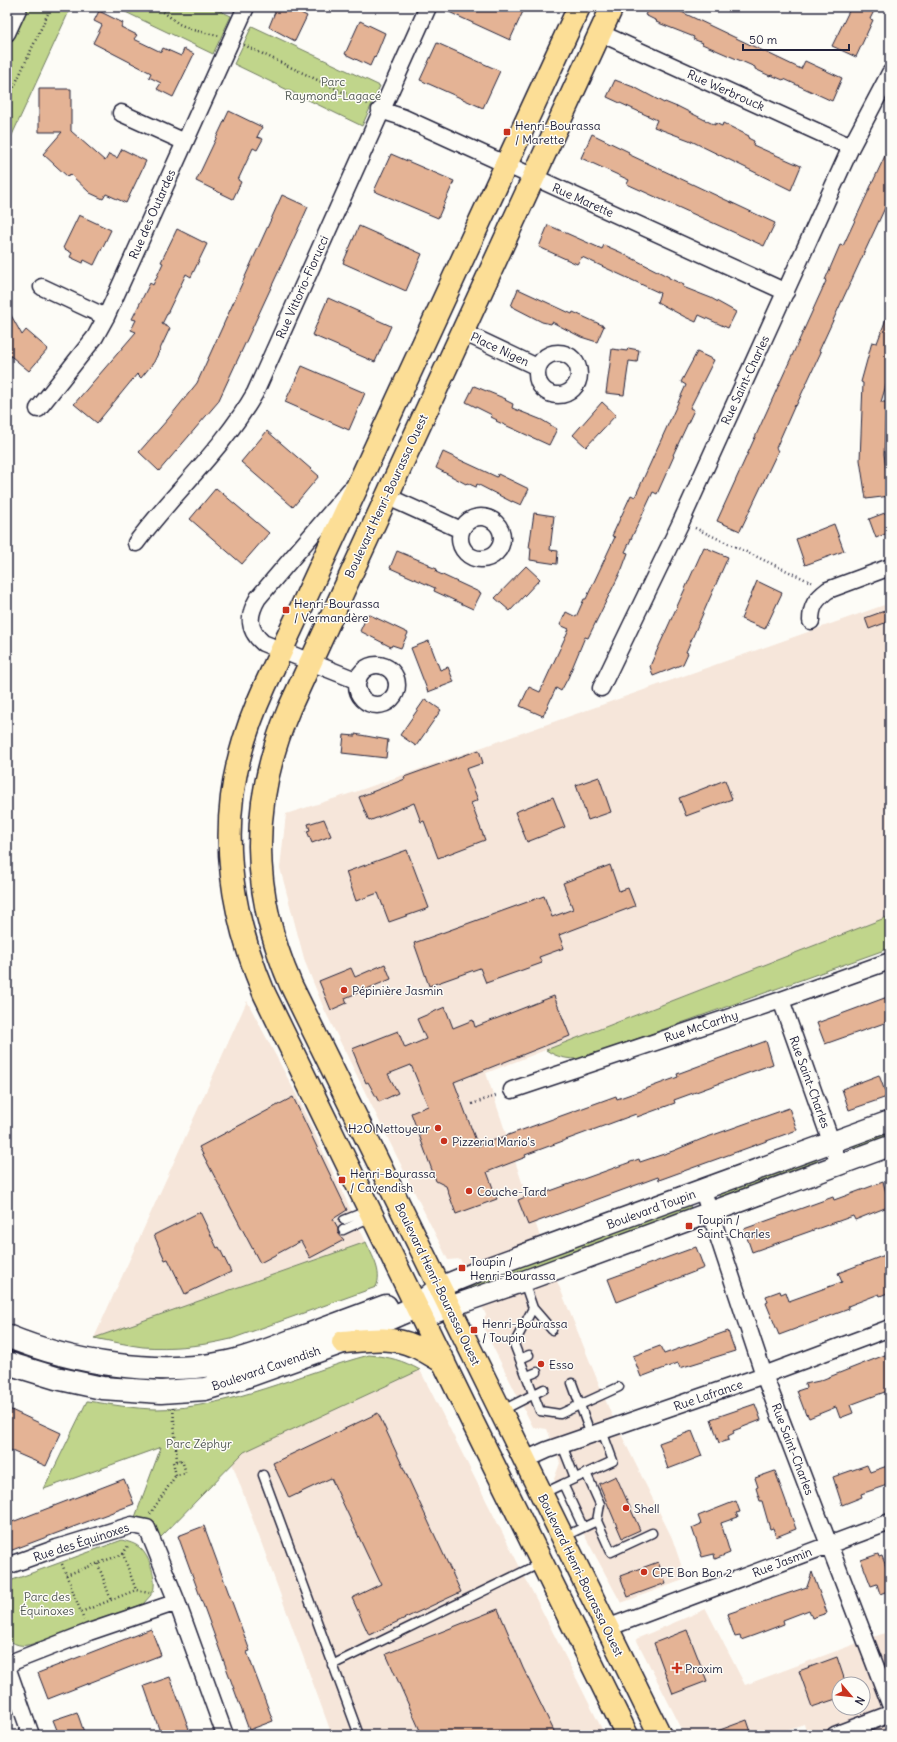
<svg xmlns="http://www.w3.org/2000/svg" width="897" height="1742" font-family="Delius,sans-serif">
	<style>
		.built { fill: #f6e6da; fill-rule: evenodd }
		.green { fill: #c0d58b; stroke: #717c63 }
		.building { fill: #e4b395; stroke: #22223b }
		.lines { fill: none; stroke-linecap: round; stroke-linejoin: round }
		.service-casing { stroke: #22223b; stroke-width: 11 }
		.minor-casing { stroke: #22223b; stroke-width: 19 }
		.tertiary-casing { stroke: #22223b; stroke-width: 23 }
		.secondary-casing { stroke: #22223b; stroke-width: 25 }
		.primary-casing { stroke: #22223b; stroke-width: 25 }
		.path { stroke: #22223b; stroke-width: 2.5; stroke-dasharray: 1 3; stroke-linecap: butt }
		.service { stroke: #fdfcf7; stroke-width: 8 }
		.minor { stroke: #fdfcf7; stroke-width: 16 }
		.tertiary { stroke: #fdfcf7; stroke-width: 20 }
		.secondary { stroke: #fdfcf7; stroke-width: 22 }
		.primary { stroke: #fcde96; stroke-width: 22 }
		.poi-dot { fill: #c8321e; stroke: #fdfcf7; stroke-width: 1.5 }
		.labels { text-anchor: middle; dominant-baseline: central; stroke-width: 3; stroke-linejoin: round; paint-order: stroke }
		.park-label { font-size: 12px; fill: #515853; stroke: #fdfcf7 }
		.street-label { font-size: 12px; fill: #22223b; stroke: #fdfcf7 }
		.poi-label { font-size: 12px; fill: #22223b; stroke: #fdfcf7; text-anchor: start }
	</style>
	<rect width="100%" height="100%" fill="#fdfcf7"/>
	<filter id="ink" filterUnits="userSpaceOnUse"><feTurbulence type="fractalNoise" baseFrequency=".025" numOctaves="2"/><feDisplacementMap in="SourceGraphic" scale="8" xChannelSelector="R" yChannelSelector="G"/><feConvolveMatrix kernelMatrix="1 2 1 2 8 2 1 2 1" color-interpolation-filters="sRGB"/></filter>
	<g filter="url(#ink)">
		<path class="built" d="M890 603V916L486 1073 544 1249 612 1416 672 1538 686 1579 621 1603 554 1479 560 1463 547 1429 533 1427 481 1323 486 1315 460 1259 448 1260 324 1009 305 962 280 868 286 814 355 792Z
			M247 1001 295 1092 366 1242 94 1338Z
			M420 1370 605 1735H332L232 1463 244 1451Z
			M706 1609 745 1685 890 1631V1735H807L804 1724 771 1735H685L636 1639ZM839 1684H863V1708H839Z"/>
		<path class="green" d="M19 7H71L7 146V33Z
			M115 7H212L231 16 213 54Z
			M252 26 380 86 362 126 234 64Z
			M890 916V948L581 1059C567 1059 558 1058 546 1050Z
			M890 1127V1140L855 1150 853 1144Z
			M815 1157 819 1161V1164L723 1198 720 1195 721 1192Z
			M684 1203 690 1205 691 1210 687 1215 678 1219 507 1281 468 1292H462L463 1288 465 1286 494 1273Z
			M366 1242C372 1256 383 1272 376 1287L231 1339C202 1346 172 1349 143 1347 127 1345 110 1341 94 1338Z
			M369 1355C390 1357 402 1360 420 1370L244 1452 161 1537 134 1520 161 1447 44 1489 87 1401C110 1404 134 1409 157 1409 228 1409 301 1373 369 1355Z
			M122 1540C128 1542 135 1543 140 1548 150 1557 157 1579 153 1592H151V1595L143 1604 39 1644 38 1642C25 1647 18 1647 7 1639V1582Z"/>
		<path class="building" d="M277 7H296L295 10 307 16 295 41 269 27Z
			M438 7H525L510 40Z
			M649 7H671L801 69 805 61 842 78 832 101 784 79 783 80 771 75 770 76 755 69V67L702 44 703 43 693 39 694 37 656 22 657 21 645 15Z
			M851 7H876L870 19 873 20 856 57 832 46Z
			M99 11 123 23 121 27 137 35 134 39 161 52 163 48 181 56 184 49 194 54 173 97 157 89 161 83 149 77 151 73 93 43 102 25 94 21Z
			M360 21 385 33 375 58 374 57 370 66 345 54Z
			M437 43 500 71 483 108 420 80Z
			M615 80 636 88 664 103 665 102 677 107V106L715 125V123L722 126 723 123 749 136 748 138 754 141 753 145 801 166 791 190 689 140 654 127 657 120 607 97Z
			M39 89H71V131L105 161 109 154 117 158 122 149 146 161 126 203 106 194 103 199 90 193 70 174 68 177 43 154 62 132H39Z
			M229 111 262 127 257 137 263 139 257 150 253 148 238 180 241 182 233 199 196 181Z
			M592 134 629 152 628 154 775 223 764 246 627 184 629 180 581 158Z
			M890 145V197L841 303 819 351 821 352 796 406 795 405 776 448 778 451 740 531 717 521 826 281 825 280 840 245 843 246Z
			M391 154 454 181 438 218 374 191Z
			M282 195 308 207 294 238 218 402 159 471 139 452 168 419 197 383Z
			M79 215 111 230 94 265 84 260 83 263 70 257 72 253 63 248Z
			M548 225 602 249 604 245 620 252 669 277V278L684 285 683 287 711 298 736 312 728 328 699 315 696 322 685 317 657 302 660 293 582 257 577 264 539 247Z
			M359 226 422 254 406 291 343 263Z
			M177 229 207 244 191 277 186 274 166 316 162 324 170 328 154 362 141 378 137 374 97 423 74 404 136 332 131 330 136 320 132 319 150 283 153 285 163 263 161 262Z
			M518 289 572 314 573 312 604 326 597 342 581 337 552 322 551 324 542 322 511 306Z
			M328 298 391 326 375 362 312 335Z
			M7 308 22 335 26 330 48 349 29 371 7 353Z
			M889 311 890 372 881 402H886L884 454 890 496 866 499 860 460 863 383 861 382 872 342 877 343Z
			M628 348 639 350 637 362 629 361 624 395 606 393 612 349 627 351Z
			M697 352 714 360 690 408 694 410 673 455 674 456 657 494 653 492 625 552 628 553 622 569 588 638 585 637 568 678 561 691 556 688 543 716 520 706 529 687 540 692 569 629 560 625 566 612 576 617 584 599H586L615 537 612 536 631 495 635 497 686 385 681 382Z
			M302 366 365 393 349 430 285 402Z
			M474 386 506 399 505 400 513 404 512 408 542 420 557 429 549 445 496 421 497 420 491 417 492 415 466 402Z
			M602 402 616 415 586 447 573 435Z
			M267 431 319 476 293 507 241 462Z
			M443 452 497 477 498 474 529 489 521 505 512 501V502L477 484 476 487 467 483 466 484 436 468Z
			M216 488 269 533 242 564 190 519Z
			M890 511V532L876 538 869 519Z
			M534 513 554 516 550 550 558 551 557 564 530 560 531 548H529Z
			M834 524 844 551 805 565 796 539Z
			M704 547 728 557 686 652 688 653 683 664 653 676 650 666Z
			M397 551 429 564V566L437 569 436 572 481 593 473 609 434 591 435 588 390 568Z
			M526 566 540 579 510 611 495 598Z
			M757 581 782 593 765 629 741 619Z
			M890 609V621L869 629 865 618Z
			M368 614 408 633 401 648 392 645 391 647 360 631Z
			M429 641 440 670 448 667 454 682 428 692 411 648Z
			M425 699 441 710 416 746 400 735Z
			M355 734 388 740 386 758 342 753 344 735 355 736Z
			M479 750 483 763 466 769 478 800 471 803 485 840 438 858 424 821 421 822 414 803 369 821 359 797 405 779 404 777Z
			M599 777 611 812 588 820 576 785Z
			M725 780 732 799 686 816 679 798Z
			M553 797 565 827 527 842 515 812Z
			M324 819 331 836 312 843 307 831 310 830 308 824Z
			M407 850 429 908 389 922 378 893 356 901 346 872Z
			M610 865 619 891 628 888 635 906 559 935 564 948 539 957 542 963 486 983 480 968 429 986 414 943 544 896 552 917 573 909 563 883Z
			M385 964 391 979 345 998 347 1003 331 1010 319 981 351 968 355 977Z
			M554 996 570 1036 454 1082 478 1146 616 1096 617 1099 648 1088 678 1077 677 1074 766 1041 773 1064 674 1100 675 1103 637 1117 636 1114 525 1155 526 1157 487 1172 497 1199 456 1214 446 1186 436 1181 411 1113 428 1106 411 1065 388 1074 398 1093 379 1102 368 1082 366 1083 352 1049 398 1031 405 1048 426 1039 417 1019 445 1007 453 1028 473 1020 475 1027Z
			M890 996V1021L825 1044 817 1023Z
			M879 1075 887 1097 849 1110 842 1089Z
			M293 1097 347 1210 333 1219 338 1228V1233L344 1240 310 1258 301 1241 260 1263 199 1147Z
			M789 1108 797 1130 659 1180 658 1177 528 1225 518 1200 538 1192 539 1195 639 1159 640 1162 673 1151 702 1139Z
			M883 1182 890 1206 855 1220 853 1216 752 1252 744 1229 833 1197 834 1200Z
			M200 1212 217 1248 219 1247 231 1272 185 1294 168 1259 165 1260 154 1235Z
			M696 1247 704 1268 617 1302 608 1279Z
			M885 1255 887 1261 890 1260V1292L880 1296 879 1294 848 1306 849 1309 779 1335 766 1303 768 1302 766 1296 780 1291 781 1294 786 1292 789 1301 842 1282 838 1273Z
			M728 1331 735 1351 680 1368 678 1363 641 1377 633 1356 660 1346 664 1354Z
			M890 1353V1390L850 1405 853 1413 840 1418 836 1407 809 1418 807 1414 806 1415 797 1391 806 1388 805 1384 819 1381Z
			M755 1404 761 1420 733 1431 734 1433 728 1436 729 1440 719 1443 711 1419Z
			M7 1408 61 1433 46 1466 7 1449Z
			M378 1413 461 1592 369 1635 352 1598 381 1584 331 1478 289 1498 273 1463Z
			M692 1431 702 1456 668 1469 659 1443Z
			M867 1465 870 1472 890 1465V1484L861 1494 862 1497 842 1505 833 1477Z
			M775 1471 796 1529 776 1537 773 1528 770 1529 762 1501H760L756 1488 758 1487 755 1478Z
			M616 1476 640 1530 622 1538 599 1484Z
			M124 1479 134 1504 7 1552V1524Z
			M736 1501 740 1512 736 1513 738 1517 721 1523 730 1553 715 1559 714 1554 702 1557 692 1528 701 1524 698 1516Z
			M204 1526 250 1651 247 1652 273 1721 249 1730 178 1536Z
			M878 1554 879 1557 882 1556 890 1577V1590L880 1594 877 1584 871 1586 861 1560Z
			M658 1562 666 1583 628 1597 620 1576Z
			M812 1572 827 1613 812 1618 809 1610 783 1620 784 1624 755 1635 741 1640 740 1636 735 1637 727 1614 807 1587Z
			M498 1609 523 1668 556 1735H422L386 1654Z
			M151 1629 161 1655 48 1699 38 1673Z
			M687 1630 707 1681 673 1694 654 1643Z
			M837 1657 846 1684H839V1698L812 1707 799 1671Z
			M170 1677 184 1715 191 1735H161L144 1686Z
			M77 1712 85 1735H59L53 1720Z
			M747 1720 752 1735H709V1734Z"/>
		<g class="lines">
			<defs>
				<path id="service" d="M344 1220 369 1210
					M343 1230 371 1217
					M524 1282 533 1308 514 1344 540 1411 560 1414 619 1387
					M533 1308 552 1330
					M520 1359 529 1355
					M527 1376 537 1372
					M572 1383 591 1435
					M501 1411 544 1389
					M562 1445 575 1478
					M263 1475 359 1735
					M542 1494 563 1484
					M597 1521 611 1552 652 1533
					M583 1527 563 1484 613 1461 602 1431
					M563 1537 597 1521 600 1504 586 1473
					M332 1665 541 1563"/>
				<path id="minor" d="M7 33 19 7
					M600 33 851 147
					M380 110 402 117 786 292
					M121 113 185 142
					M42 287 106 317
					M463 332 537 367
					M537 374a21 21 0 1 1 42 0a21 21 0 1 1-42 0Z
					M38 409 95 337 106 317 246 7
					M350 490 258 598C248 615 247 629 263 643L358 681
					M386 496 461 530
					M460 538a21 21 0 1 1 42 0a21 21 0 1 1-42 0Z
					M136 543C174 492 223 449 255 393L428 7
					M811 621C811 606 816 599 828 590L890 567
					M357 685a20 20 0 1 1 40 0a20 20 0 1 1-40 0Z
					M601 688 681 522 851 147 890 73
					M781 1000 839 1164
					M512 1090 781 1000 890 961
					M703 1191 764 1375 890 1704
					M525 1460 547 1450 764 1375 890 1328
					M7 1566 57 1548 132 1525 147 1528 177 1602 225 1735
					M607 1628 890 1522
					M7 1664 89 1632 177 1602
					M7 1667 31 1735
					M835 1735 890 1714"/>
				<path id="tertiary" d="M440 1287 484 1269 890 1121
					M422 1318 449 1307 524 1281 890 1146"/>
				<path id="secondary" d="M7 1336C72 1363 158 1377 228 1362 252 1357 274 1347 297 1339 327 1328 356 1317 386 1306
					M7 1363 56 1378 102 1388 161 1392 205 1389 245 1377 343 1342 372 1326 416 1307 440 1287"/>
				<path id="primary" d="M579 7 265 686C255 708 246 731 240 755 219 835 232 917 264 993L473 1423 627 1735
					M612 7 289 709C250 803 250 891 291 985L660 1735
					M343 1342C367 1340 392 1336 414 1346 424 1350 434 1357 444 1362"/>
			</defs>
			<use href="#service" class="service-casing"/>
			<use href="#minor" class="minor-casing"/>
			<use href="#tertiary" class="tertiary-casing"/>
			<use href="#secondary" class="secondary-casing"/>
			<use href="#primary" class="primary-casing"/>
			<path class="path" d="M157 7 179 24 193 30 219 36
				M244 45 368 104
				M7 102 51 7
				M695 528 813 583
				M472 1104 498 1095
				M173 1408 177 1461
				M182 1460 186 1473 176 1475 173 1462Z
				M150 1514 176 1475
				M123 1554 129 1544
				M62 1564 84 1620
				M98 1564 111 1600
				M66 1575 123 1554 136 1590
				M81 1612 136 1590 149 1593"/>
			<use href="#service" class="service"/>
			<use href="#minor" class="minor"/>
			<use href="#tertiary" class="tertiary"/>
			<use href="#secondary" class="secondary"/>
			<use href="#primary" class="primary"/>
		</g>
	</g>
	<g class="poi-dot">
		<rect x="503" y="128" width="8" height="8" rx="2"/>
		<rect x="282" y="606" width="8" height="8" rx="2"/>
		<circle cx="344" cy="990" r="4"/>
		<circle cx="438" cy="1128" r="4"/>
		<circle cx="444" cy="1141" r="4"/>
		<rect x="338" y="1176" width="8" height="8" rx="2"/>
		<circle cx="469" cy="1191" r="4"/>
		<rect x="685" y="1222" width="8" height="8" rx="2"/>
		<rect x="458" y="1264" width="8" height="8" rx="2"/>
		<rect x="470" y="1326" width="8" height="8" rx="2"/>
		<circle cx="541" cy="1364" r="4"/>
		<circle cx="626" cy="1508" r="4"/>
		<circle cx="644" cy="1572" r="4"/>
		<path d="M675 1662h4v4h4v4h-4v4h-4v-4h-4v-4h4z"/>
	</g>
	<g class="labels">
		<g class="park-label">
			<text x="333" y="81">Parc<tspan x="333" dy="14">Raymond-Lagacé</tspan></text>
			<text x="199" y="1443">Parc Zéphyr</text>
			<text x="47" y="1596">Parc des<tspan x="47" dy="14">Équinoxes</tspan></text>
		</g>
		<g class="street-label">
			<text transform="translate(726 90) rotate(24)">Rue Werbrouck</text>
			<text transform="translate(583 200) rotate(24)">Rue Marette</text>
			<text transform="translate(152 214) rotate(-66)">Rue des Outardes</text>
			<text transform="translate(302 287) rotate(-66)">Rue Vittorio-Fiorucci</text>
			<text transform="translate(500 349) rotate(25)">Place Nigen</text>
			<text transform="translate(745 380) rotate(-65)">Rue Saint-Charles</text>
			<text transform="translate(386 496) rotate(-65)">Boulevard Henri-Bourassa Ouest</text>
			<text transform="translate(701 1026) rotate(-18)">Rue McCarthy</text>
			<text transform="translate(810 1082) rotate(70)">Rue Saint-Charles</text>
			<text transform="translate(651 1209) rotate(-20)">Boulevard Toupin</text>
			<text transform="translate(438 1284) rotate(64)">Boulevard Henri-Bourassa Ouest</text>
			<text transform="translate(266 1368) rotate(-19)">Boulevard Cavendish</text>
			<text transform="translate(708 1395) rotate(-19)">Rue Lafrance</text>
			<text transform="translate(793 1449) rotate(69)">Rue Saint-Charles</text>
			<text transform="translate(81 1542) rotate(-18)">Rue des Équinoxes</text>
			<text transform="translate(782 1562) rotate(-21)">Rue Jasmin</text>
			<text transform="translate(581 1575) rotate(64)">Boulevard Henri-Bourassa Ouest</text>
		</g>
		<g class="poi-label">
			<text x="515" y="125">Henri-Bourassa<tspan x="515" dy="14">/ Marette</tspan></text>
			<text x="294" y="603">Henri-Bourassa<tspan x="294" dy="14">/ Vermandère</tspan></text>
			<text x="352" y="990">Pépinière Jasmin</text>
			<text x="430" y="1128" text-anchor="end">H2O Nettoyeur</text>
			<text x="452" y="1141">Pizzeria Mario's</text>
			<text x="350" y="1173">Henri-Bourassa<tspan x="350" dy="14">/ Cavendish</tspan></text>
			<text x="477" y="1191">Couche-Tard</text>
			<text x="697" y="1219">Toupin /<tspan x="697" dy="14">Saint-Charles</tspan></text>
			<text x="470" y="1261">Toupin /<tspan x="470" dy="14">Henri-Bourassa</tspan></text>
			<text x="482" y="1323">Henri-Bourassa<tspan x="482" dy="14">/ Toupin</tspan></text>
			<text x="549" y="1364">Esso</text>
			<text x="634" y="1508">Shell</text>
			<text x="652" y="1572">CPE Bon Bon 2</text>
			<text x="685" y="1668">Proxim</text>
		</g>
	</g>
	<rect width="897" height="1742" fill="none" stroke="#fdfcf7" stroke-width="24"/>
	<rect x="12" y="12" width="873" height="1718" fill="none" stroke="#22223b" stroke-width="1.5" filter="url(#ink)"/>
	<g transform="translate(851 1696) rotate(118)"><circle r="19" fill="#fdfcf7" stroke="#a5a5ac"/>
	<path d="M0-3L7 15L0 10L-7 15Z" fill="#c8321e"/>
	<text y="-6" font-size="11" font-weight="bold" text-anchor="middle" fill="#22223b">N</text>
	</g>
	<path d="M743 44v6h106v-6" fill="none" stroke="#22223b" stroke-width="2"/>
	<text x="749" y="44" font-size="12" fill="#22223b" stroke="#fdfcf7" stroke-width="3" paint-order="stroke">50 m</text>
</svg>
